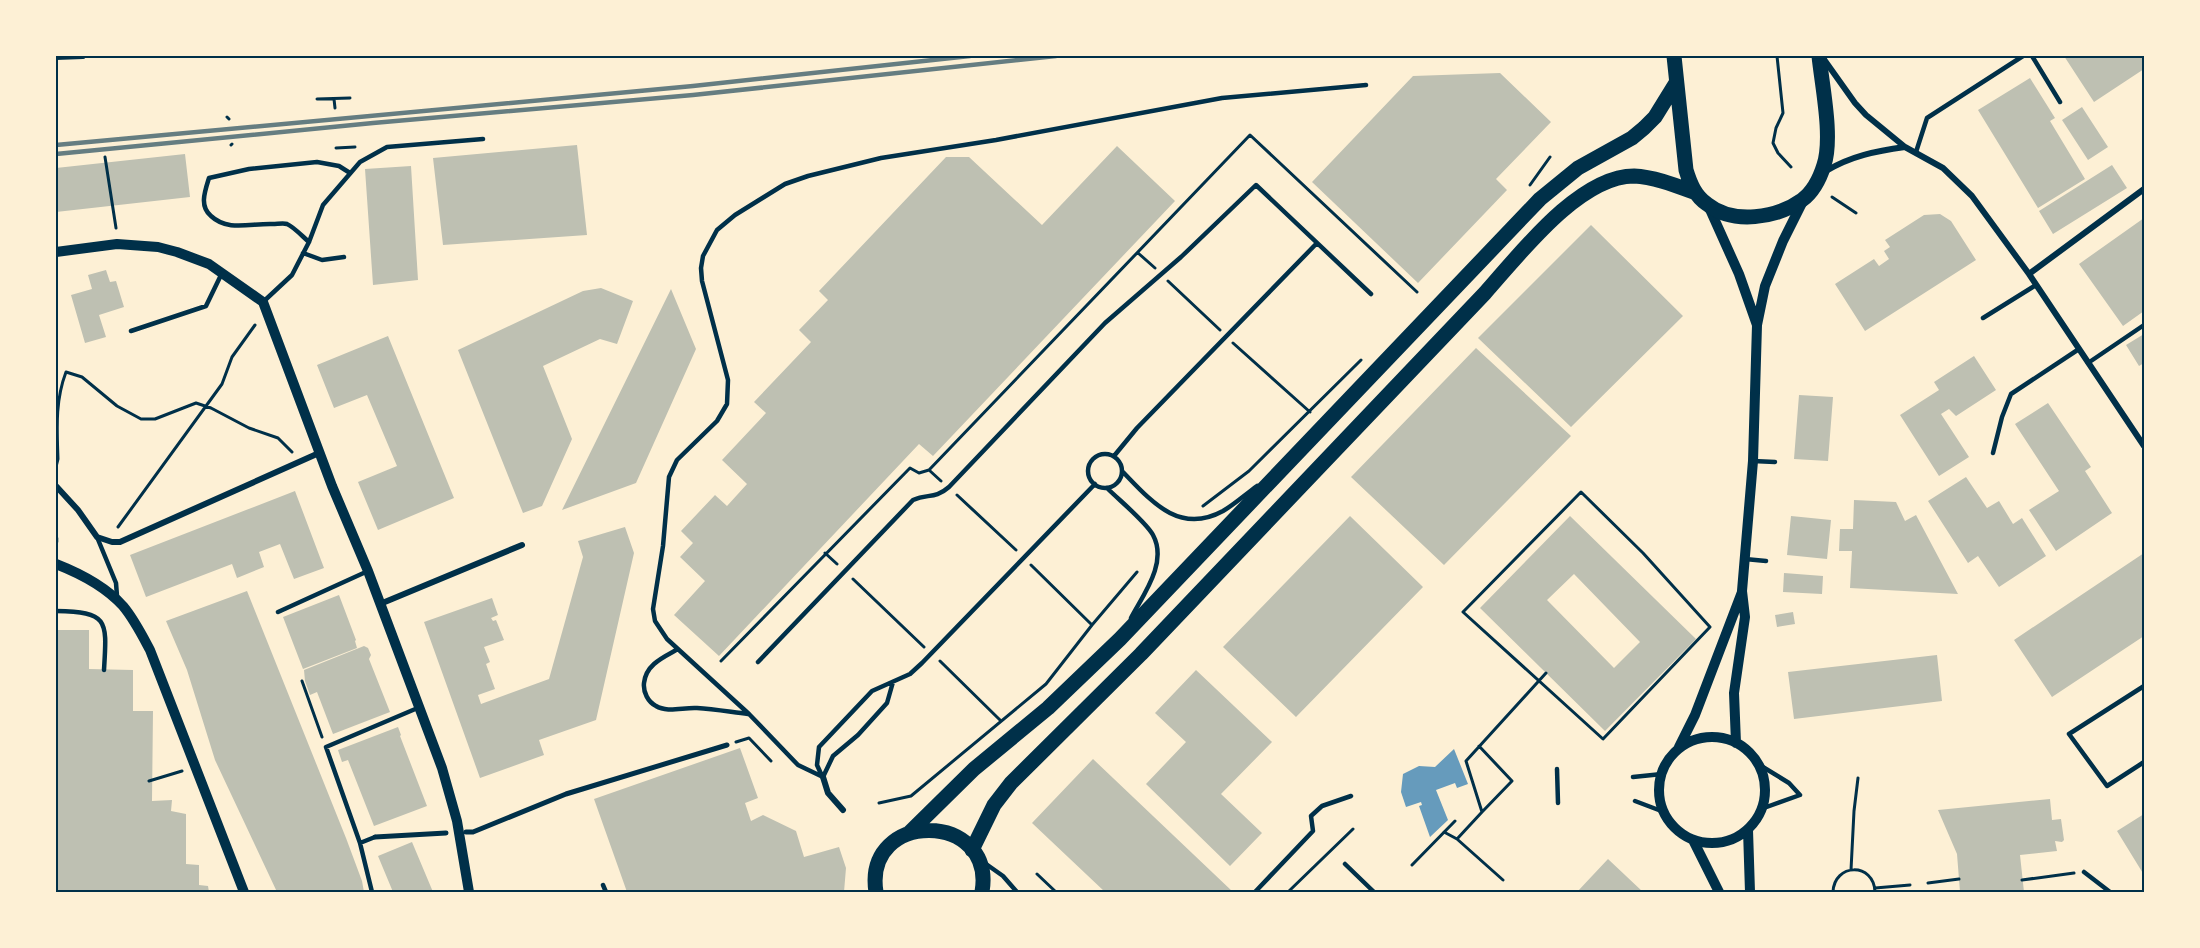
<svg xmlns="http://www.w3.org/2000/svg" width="2200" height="948" font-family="Barlow,sans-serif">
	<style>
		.water { fill: #669bbc }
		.building { fill: #bec0b2; fill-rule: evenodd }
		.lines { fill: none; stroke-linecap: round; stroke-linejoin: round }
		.path { stroke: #003049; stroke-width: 3 }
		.service { stroke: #003049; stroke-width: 4.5 }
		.pedestrian { stroke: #003049; stroke-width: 5 }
		.minor { stroke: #003049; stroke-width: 6 }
		.tertiary { stroke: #003049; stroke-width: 10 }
		.primary { stroke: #003049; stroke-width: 15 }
		.rail { stroke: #657d81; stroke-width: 4.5 }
		.neatline { fill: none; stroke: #003049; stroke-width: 2 }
	</style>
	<rect width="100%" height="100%" fill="#fdf0d5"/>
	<path class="water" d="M1454 749 1468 784 1457 788 1455 783 1436 790 1448 820 1430 837 1419 806 1422 805 1421 802 1406 807 1401 792 1403 774 1419 766 1435 767Z"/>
	<path class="building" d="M2064 56H2144V69L2094 102Z
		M1500 73 1551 122 1496 179 1507 190 1418 283 1312 182 1413 76Z
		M2030 78 2055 118 2050 121 2085 179 2038 208 1978 110Z
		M2082 107 2108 147 2088 160 2062 120Z
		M577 145 587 235 443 245 433 158Z
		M1117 146 1175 201 933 456 919 444 719 656 674 615 705 581 680 557 693 543 681 531 715 495 727 506 747 484 722 460 766 413 754 402 811 342 799 330 828 300 819 291 946 157H969L1042 225Z
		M185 154 190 197 56 212V168Z
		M2112 165 2127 188 2053 234 2039 211Z
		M411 166 418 280 373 285 365 169Z
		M1940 214 1951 221 1976 260 1865 331 1835 284 1874 259 1879 266 1889 259 1884 251 1890 247 1885 240 1924 215Z
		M2144 218V311L2123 326 2079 264Z
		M1591 225 1683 316 1571 427 1478 338Z
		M106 270 110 282 116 281 124 307 99 315 106 337 85 343 71 295 92 289 88 275Z
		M601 288 633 301 617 344 600 339 543 366 572 439 542 506 523 513 458 350 583 291Z
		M671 289 696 349 636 483 562 510Z
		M2144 334V363L2139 366 2126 345Z
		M388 336 454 498 378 530 358 482 397 466 367 395 334 408 317 365Z
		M1476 348 1571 436 1444 565 1351 477Z
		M1974 356 1996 390 1956 416 1949 409 1941 414 1969 457 1939 476 1900 415 1939 390 1934 382Z
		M1799 395 1833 397 1828 461 1794 459Z
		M2048 403 2091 467 2085 471 2112 513 2056 551 2029 510 2059 491 2015 424Z
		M1966 477 1987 508 1999 501 2013 524 2022 518 2046 556 1999 587 1978 556 1968 563 1928 501Z
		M295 491 324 568 294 579 280 544 259 552 264 567 237 578 232 564 146 597 130 555Z
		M1854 500 1896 502 1905 521 1916 515 1958 594 1850 588 1852 551H1839L1840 529H1853Z
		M1350 516 1423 587 1296 717 1223 647Z
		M1570 516 1696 639 1605 731 1480 608ZM1574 574 1640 642 1614 668 1547 600Z
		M1791 516 1831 520 1827 559 1787 555Z
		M625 527 634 553 596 720 539 740 544 755 480 778 424 622 492 598 498 615 491 618 493 621 496 620 504 640 484 647 490 662 486 664 495 689 478 695 481 704 549 679 583 557 578 541Z
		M2144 553V636L2052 697 2014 640Z
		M1784 573 1823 576 1822 594 1783 592Z
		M247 591 346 838 362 881 364 892H277L215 760 187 670 166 621Z
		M339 595 356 640 355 641 357 648 303 669 283 617Z
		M1793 612 1795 624 1777 627 1775 615Z
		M56 630H89V669L133 670V711H153L152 801 172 800 171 811 186 814V864L199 865V885L208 886 209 892H56Z
		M364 646 368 648 371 655 369 659 390 712 333 734 317 692 310 695 305 681 304 670Z
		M1937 655 1942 701 1794 719 1788 672Z
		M1196 670 1272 742 1221 794 1262 833 1230 866 1146 784 1186 742 1155 713Z
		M398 727 401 735 400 736 427 806 374 826 348 760 342 762 338 750Z
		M740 748 758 798 745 803 751 821 763 815 796 831 804 857 839 847 846 868 844 892H627L594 799Z
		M1093 759 1233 892H1105L1032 823Z
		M2050 799 2052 820 2061 819 2064 840 2062 842 2055 841 2057 851 2020 855 2024 892H1960L1957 854 1938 810Z
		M2144 814V875L2117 831Z
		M412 842 433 892H393L378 856Z
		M1608 859 1643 892H1577Z"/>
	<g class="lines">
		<path class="path" d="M1777 56 1783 113 1776 128 1773 143 1778 153 1791 167
			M317 99 350 98
			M334 99 335 108
			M227 117 229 119
			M231 145 232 144
			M336 148 355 147
			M105 157 116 228
			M1530 185 1550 157
			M1832 197 1856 213
			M1138 253 1155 268
			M1168 281 1220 330
			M1233 343 1310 412
			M56 467 58 459C57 429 55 401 66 372L82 377 117 406 141 419H155L196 403 211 408 249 428 278 438 292 452
			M929 470 941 481
			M1581 492 1643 553 1710 627 1603 739 1463 612Z
			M957 495 1016 550
			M1203 506 1249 471 1361 360
			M118 527 222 384 232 357 255 325
			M825 553 837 564
			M1031 565 1092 625
			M853 579 924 647
			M721 661 910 468 919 473 929 470 1250 135 1417 292
			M940 661 1000 720
			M302 681 322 737
			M736 742 749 738 771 761
			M1479 746 1512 781 1482 812
			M149 781 182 771
			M879 803 911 796 1046 684 1092 625 1137 572
			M1444 832 1457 839 1503 880
			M1457 839 1482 812 1466 761 1546 673
			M1412 865 1455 821
			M1851 870 1854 811 1858 778
			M1037 874 1056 892
			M2022 880 2074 873
			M1928 883 1959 879
			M1875 888 1910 885
			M1288 892 1353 829
			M1833 892C1834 863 1874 862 1875 892"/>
		<path class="service" d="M2032 56 2060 102
			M1916 152 1927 118 2023 56
			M309 242C303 237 294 227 287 224 284 223 277 224 273 224 251 223 228 232 211 216 199 206 205 191 209 178L249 169 317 162 339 166 350 173
			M303 253 322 260 344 257
			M263 302 292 275 309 242 323 205 360 162 387 147 483 139
			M1983 318 2036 285
			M131 331 206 306 221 275
			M2088 363 2144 325
			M1993 453 2002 417 2011 394 2079 349
			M1088 471a17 17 0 1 1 34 0a17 17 0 1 1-34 0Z
			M1114 456 1137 428 1317 243
			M1753 461 1775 462
			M1122 471C1151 501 1179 535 1223 511 1235 504 1246 494 1257 486
			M1107 488C1119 500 1146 522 1153 535 1168 563 1143 595 1131 618
			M97 537 116 583 117 596
			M56 538V542
			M1745 559 1766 561
			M56 611C109 612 107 620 104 670
			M278 612 368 571
			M678 649C664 657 646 664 644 683 643 692 648 702 656 706 667 713 684 707 697 708 714 709 731 712 748 714
			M758 662 913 500C928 493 934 500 949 487L1105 323 1181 257 1256 185 1371 294
			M2144 686 2069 734 2107 786 2144 762
			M1758 764 1789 783 1800 795 1761 809
			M1557 769 1558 803
			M822 776 817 765 819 747 872 691 910 674 922 663 1095 484
			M823 777 798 765 749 714 667 639 655 621 653 609 663 546 669 477 677 460 717 421 727 404 728 380 702 281 701 268 703 256 717 230 735 215 785 184 808 176 881 158 996 140 1222 98 1366 85
			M823 777 833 756 858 735 887 703 893 682
			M1633 777 1662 774
			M1635 801 1664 812
			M360 843 375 837
			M986 864 1003 876 1017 892
			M1345 864 1374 892
			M2084 872 2110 892
			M603 885 606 892
			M372 892 360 843 326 747 420 707
			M1255 892 1313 831 1311 816 1322 806 1351 796"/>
		<path class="pedestrian" d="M466 832H473L566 794 727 745
			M375 837 446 833"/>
		<path class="minor" d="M56 57 83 56
			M1823 58 1855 103 1866 115 1905 147 1943 168 1972 196 2029 274 2144 446
			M1826 171C1851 156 1876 151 1905 147
			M2029 274 2144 189
			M56 486 78 510 97 537 112 542H120L319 453
			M380 604 522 545
			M823 777 828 793 843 810"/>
		<path class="tertiary" d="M1708 205 1739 274 1757 325
			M56 252 117 244 158 247 177 252 209 264 263 302 332 486 368 571 442 768 457 821 469 892
			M56 564C79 573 106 587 123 606 134 619 142 635 150 650L244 892
			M1659 790a53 53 0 1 1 106 0a53 53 0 1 1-106 0Z
			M1736 743 1734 693 1745 617 1742 591 1753 461 1757 325 1765 286 1783 241 1804 199
			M1679 747 1695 715 1742 592
			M1748 830 1750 892
			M1693 840 1719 892"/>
		<path class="primary" d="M1674 56 1686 170C1690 183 1695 196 1707 204 1733 225 1777 218 1802 200 1813 192 1820 178 1824 165 1833 137 1822 86 1819 56
			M909 833 974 769 1048 708 1120 639 1540 199 1578 168 1632 138 1644 128 1655 117 1676 83
			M972 850 994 805 1011 783 1141 654 1485 293C1519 255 1579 176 1634 176 1655 177 1677 186 1696 193
			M876 892C863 809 996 811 982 892"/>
		<path class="rail" d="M56 145 693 86 970 56
			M56 154 373 123 693 95 1056 56"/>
	</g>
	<rect width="2200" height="948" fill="none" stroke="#fdf0d5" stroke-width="114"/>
	<rect x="57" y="57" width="2086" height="834" class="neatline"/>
</svg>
